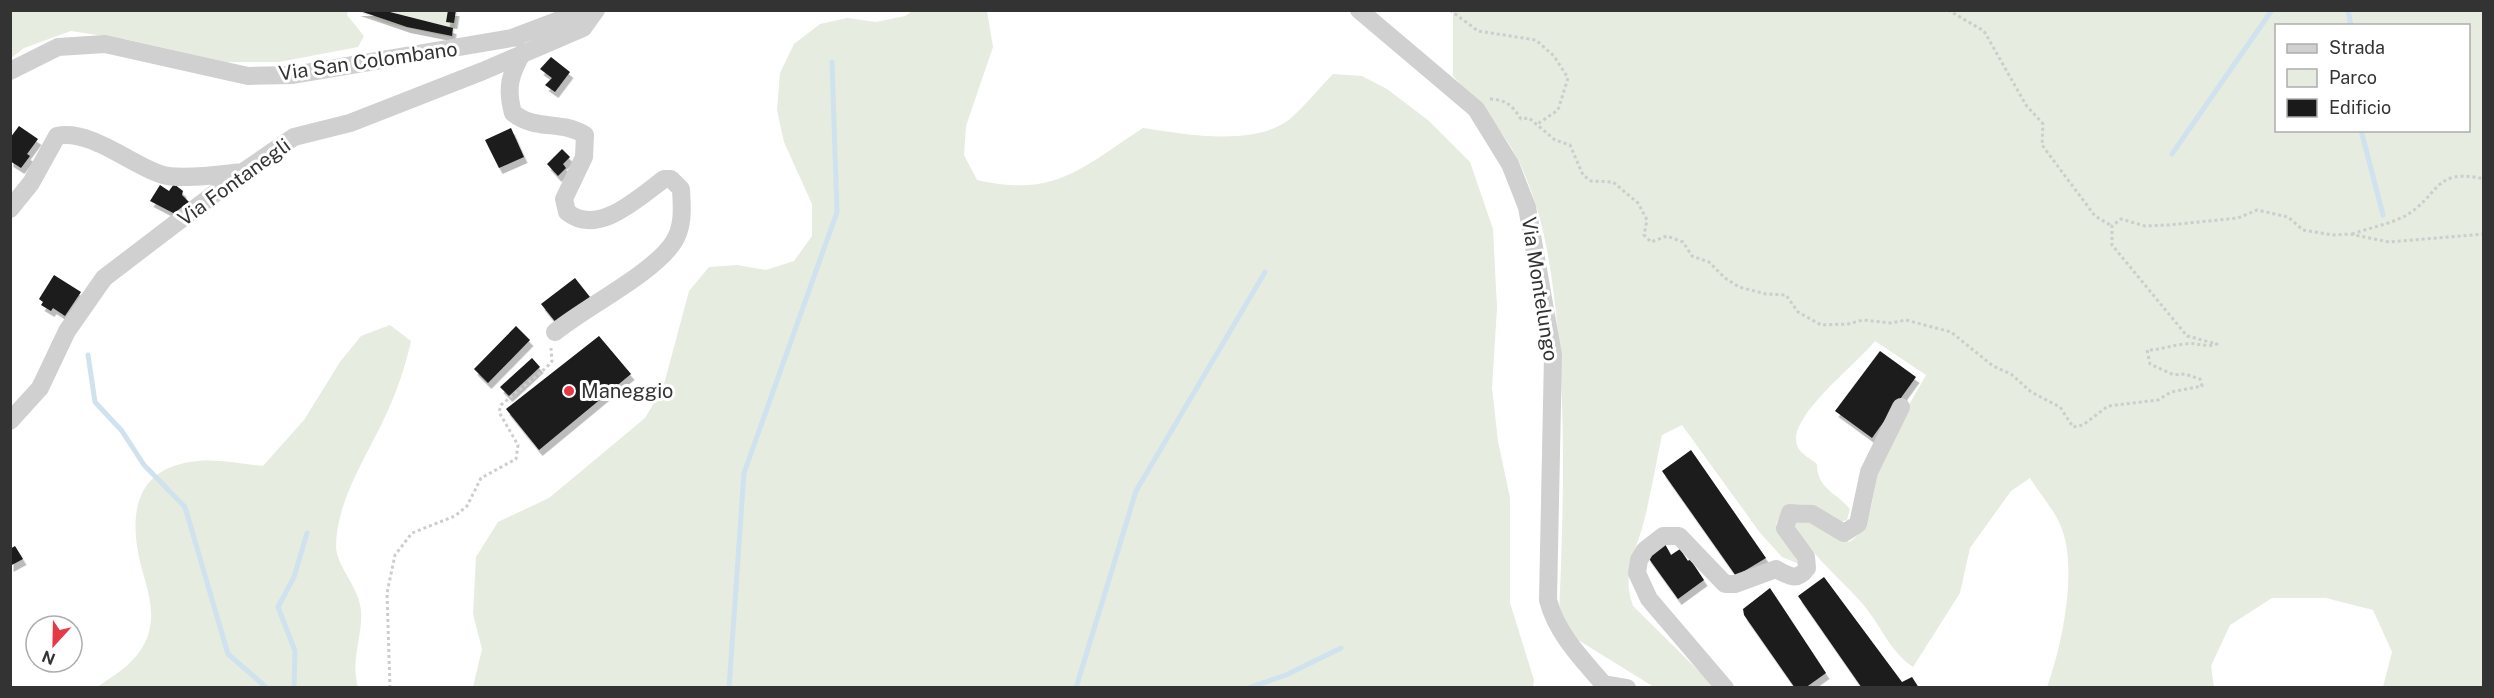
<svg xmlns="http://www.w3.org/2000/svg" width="2494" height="698" font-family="'Public Sans',sans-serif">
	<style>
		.green { fill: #e6ecdf; fill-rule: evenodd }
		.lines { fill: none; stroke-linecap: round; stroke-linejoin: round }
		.stream { stroke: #cfe2ee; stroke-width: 5 }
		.building { fill: #1a1a1a; filter: url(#shadow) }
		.path { stroke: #cdcdcd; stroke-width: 3; stroke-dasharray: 3 3; stroke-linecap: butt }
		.minor { stroke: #d0d0d0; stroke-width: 18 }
		.poi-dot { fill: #e63946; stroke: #fff; stroke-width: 2 }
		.labels { text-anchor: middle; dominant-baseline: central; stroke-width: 6; stroke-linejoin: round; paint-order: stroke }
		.street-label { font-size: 20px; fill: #333; stroke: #fff }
		.poi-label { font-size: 20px; fill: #333; stroke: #fff; text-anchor: start }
	</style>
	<defs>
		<filter id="shadow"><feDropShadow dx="3.5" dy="6" stdDeviation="0" flood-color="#0004"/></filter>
	</defs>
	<rect width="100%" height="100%" fill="#fff"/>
	<path class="green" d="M914 10 987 11 993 47 966 126 964 155 977 180C1056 198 1081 168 1143 128 1185 134 1256 148 1291 118 1306 105 1319 88 1333 74L1362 76 1387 89 1429 121 1470 162 1493 229 1497 308 1492 388 1498 441 1510 498V603L1534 680 1533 687H473L482 649 473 614 476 557 498 522 549 498 645 418 663 388 689 291 709 267 737 265 766 270 794 261 812 236V204L784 142 777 110 780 73 794 44 820 24 847 18 876 22 905 16Z
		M11 11H348L347 15 364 36 358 47 279 62H226L129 40 71 31 24 48 11 58Z
		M357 11V10L458 11 453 38 386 23Z
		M1453 11H2483V687H2383L2392 652 2373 610 2326 598H2272L2230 625 2211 666 2214 687H2047C2062 646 2079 566 2060 524 2053 508 2039 493 2030 478L2011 491 1970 548 1960 593 1913 667C1889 651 1880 623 1861 602 1837 575 1808 553 1792 520L1808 522 1849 542C1874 527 1872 492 1879 467 1885 442 1913 399 1926 375L1875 341C1857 364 1787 417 1797 445 1799 453 1811 459 1817 464 1817 489 1836 492 1850 509L1847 520 1837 523C1820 509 1807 500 1785 506L1776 524 1799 564 1782 557 1761 534 1682 425 1662 435C1656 464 1651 493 1644 521 1636 553 1621 572 1633 606L1715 687H1654L1578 640 1559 615C1563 521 1566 427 1558 334 1553 277 1545 218 1521 166 1505 131 1478 104 1453 76ZM2276 26H2468V130H2276Z
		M390 325 411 341C405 368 396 394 384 419 365 459 336 502 336 547 337 567 359 587 361 610 363 636 350 661 358 687H97C112 677 132 665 142 648 163 613 142 582 137 546 130 497 147 465 199 461 219 459 242 464 263 466L304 420 340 362 361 336Z"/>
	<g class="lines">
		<path class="stream" d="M2348 10 2351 26
			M2361 130 2383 215
			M2172 154 2272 10
			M88 355 95 402 122 431 144 465 185 507 228 654 267 688
			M294 688 295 651 278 607 294 577 307 533
			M729 688 744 473 837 212 832 62
			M1076 688 1136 491 1265 272
			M1248 688 1286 675 1341 648"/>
	</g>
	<path class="building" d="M357 10H382L453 28 452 36 407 27Z
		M448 10H456L454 23 446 22Z
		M551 57 570 72 555 92 545 85 552 78 540 69Z
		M19 126 38 139 27 154 30 156 21 168 10 161V138Z
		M511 128 524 157 499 168 485 140Z
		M562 149 570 157 563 164 566 168 558 176 547 164Z
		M174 184 183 191 182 195 190 203 181 217 150 201 160 185 169 191Z
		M54 275 81 292 65 316 53 308 51 311 41 305 43 302 39 299Z
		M575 278 590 297 557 324 541 304Z
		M516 326 530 340 488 383 474 369Z
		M599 336 631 374 539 450 506 409Z
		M1880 351 1916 377 1872 438 1835 411Z
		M532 358 540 367 509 396 500 387Z
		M1691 450 1766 558 1736 576 1662 471Z
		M1665 544 1671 555 1680 549 1688 561 1690 559 1704 580 1678 599 1647 556Z
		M15 546 23 559 10 566V549Z
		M1824 577 1902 682 1912 677 1919 688H1862L1798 596Z
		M1770 588 1826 673 1805 688H1795L1744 615 1743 609Z"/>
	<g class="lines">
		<path class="path" d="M1450 10 1478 31 1536 40 1554 56 1568 78 1558 110 1536 125
			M1948 10 1984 31 2026 105 2043 124 2042 145 2095 216 2112 226
			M1490 99C1506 100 1512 105 1521 119L1529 118 1555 140 1570 145 1583 175 1591 181 1613 182 1638 203 1647 220 1644 235 1651 242 1667 236 1683 242 1692 256 1709 262 1725 278 1739 287 1766 294 1786 295 1798 312 1821 325 1848 324 1863 320 1891 323 1906 320 1951 332 1993 366 2011 374 2031 392 2060 407 2073 427 2083 425 2108 406 2158 400 2171 392 2202 386 2200 379 2185 374 2174 375 2150 364 2147 350C2161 350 2172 345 2185 344 2197 342 2205 348 2217 344L2187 336 2112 245V226L2121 219 2145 226 2169 225 2238 218 2257 210 2288 217 2303 230 2332 235 2350 234 2389 242 2484 234
			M2352 234C2369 228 2390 224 2405 216 2440 196 2433 167 2484 179
			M390 688 387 593 395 555 412 533 455 516 467 506 481 478 516 459 518 445 499 412 501 405 547 367 552 361 551 348"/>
		<path class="minor" d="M1359 10 1476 109 1510 164 1527 207 1553 355 1548 600C1557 635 1584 661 1607 688
			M523 52C510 74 506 88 513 113 535 131 562 120 585 135L584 157 564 199 567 212C598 237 638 198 664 179H671L681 189C682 207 684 227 673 243 652 274 587 306 555 332
			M10 71 58 47 105 44 248 76 293 75 512 38 586 10
			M10 209 31 183 57 136C90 129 130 164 160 174 178 181 223 174 243 172
			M10 421 40 388 67 331 104 278 243 172 294 137 350 123 483 71 583 28 596 10
			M1604 684 1627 688
			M1725 688 1649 599 1637 573 1639 560 1645 550 1663 536H1679L1725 584H1735L1776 569C1789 576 1797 582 1807 568L1806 557 1785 528 1790 513 1812 514 1844 533 1858 524 1869 472 1901 407"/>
	</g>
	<circle class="poi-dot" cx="569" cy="391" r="6"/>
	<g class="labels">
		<g class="street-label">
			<text transform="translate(368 61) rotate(-8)">Via San Colombano</text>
			<text transform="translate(234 182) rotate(-36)">Via Fontanegli</text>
			<text transform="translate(1540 289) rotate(81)">Via Montelungo</text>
		</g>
		<g class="poi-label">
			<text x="581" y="391">Maneggio</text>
		</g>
	</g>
	<rect width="2494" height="698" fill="none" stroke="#333333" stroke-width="24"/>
	<rect x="2275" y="24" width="195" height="108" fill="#ffffff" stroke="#adadad" stroke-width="1.5"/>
	<rect x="2287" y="44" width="30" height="9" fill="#d0d0d0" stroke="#adadad" stroke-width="1.5"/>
	<text x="2329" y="54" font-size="18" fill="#333333">Strada</text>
	<rect x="2287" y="69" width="30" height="18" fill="#e6ecdf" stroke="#adadad" stroke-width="1.5"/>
	<text x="2329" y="84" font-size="18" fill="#333333">Parco</text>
	<rect x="2287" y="99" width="30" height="18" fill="#1a1a1a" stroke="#adadad" stroke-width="1.5"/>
	<text x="2329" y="114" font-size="18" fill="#333333">Edificio</text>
	<g transform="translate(54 644) rotate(202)"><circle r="28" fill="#ffffff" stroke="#adadad" stroke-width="1.5"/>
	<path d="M0-4.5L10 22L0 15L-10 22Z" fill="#e63946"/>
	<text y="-9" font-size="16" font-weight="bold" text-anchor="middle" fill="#333333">N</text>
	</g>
</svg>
